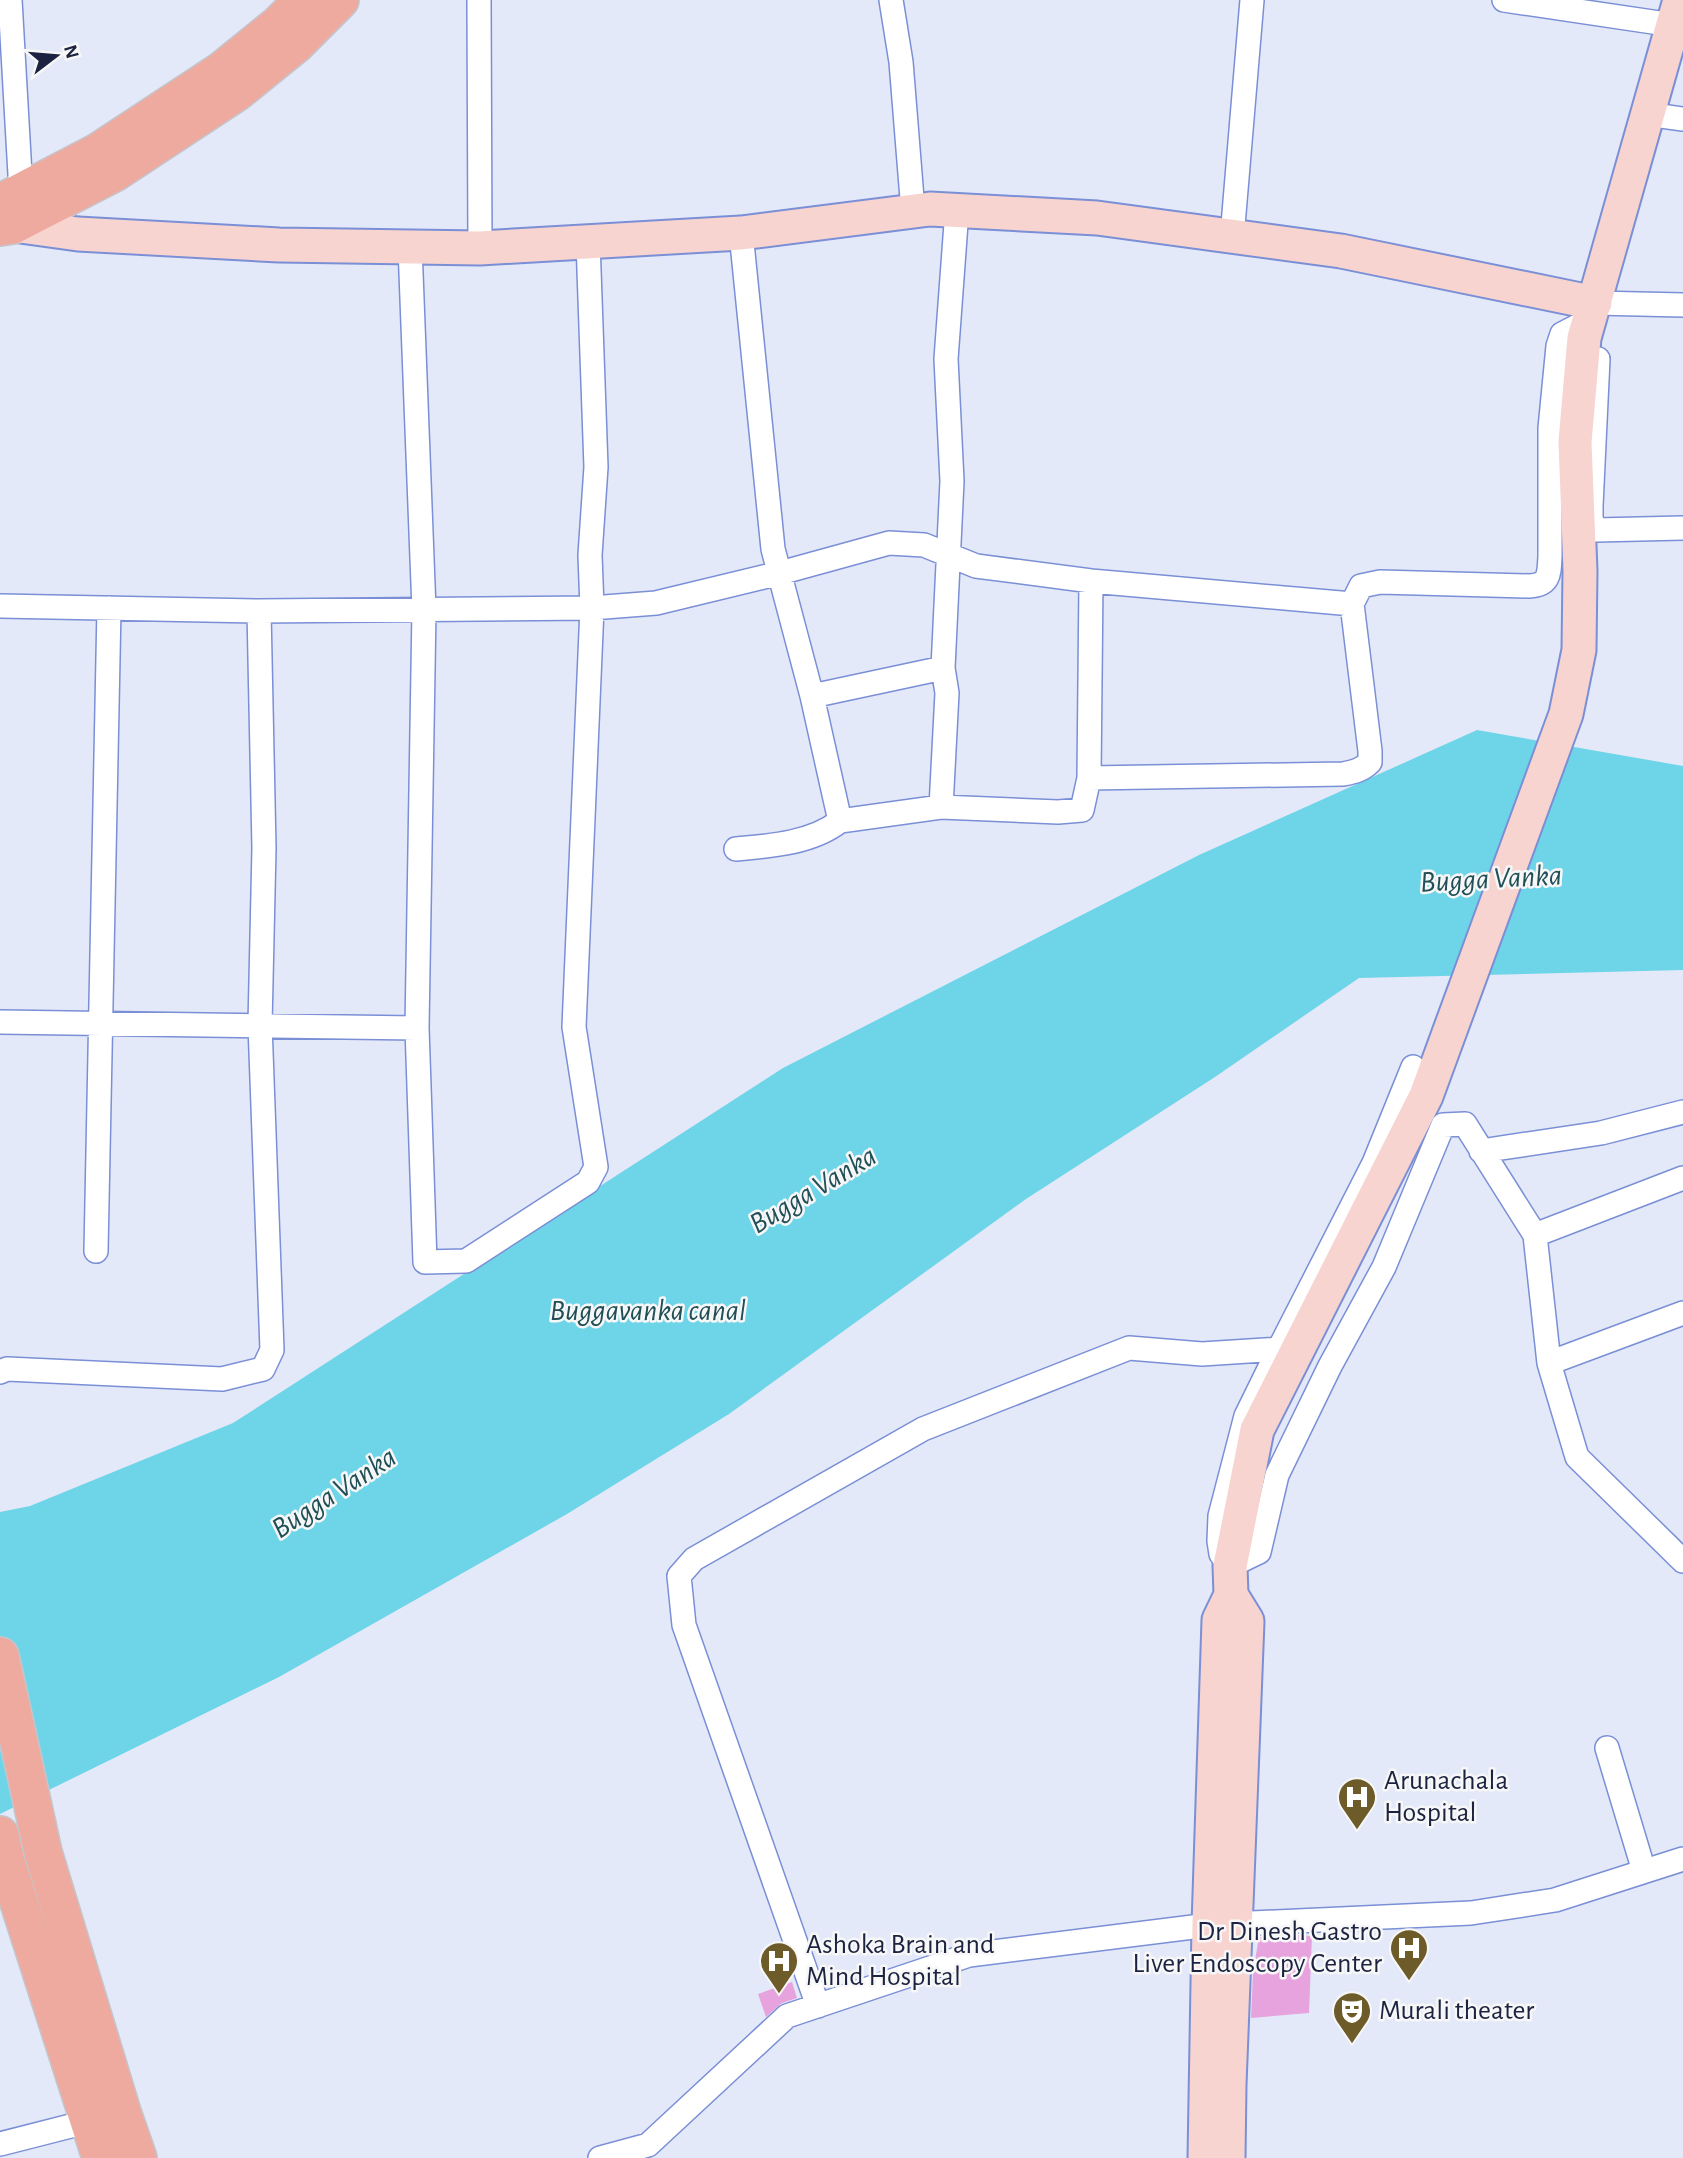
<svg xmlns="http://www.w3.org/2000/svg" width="1683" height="2158" font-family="'Alegreya Sans',sans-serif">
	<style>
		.water { fill: #6ed5e8 }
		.building { fill: #e6a3de }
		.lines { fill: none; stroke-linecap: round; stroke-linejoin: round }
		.street-casing { stroke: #7a8fd6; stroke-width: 26 }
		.secondary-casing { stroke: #7a8fd6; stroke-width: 37 }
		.primary-casing { stroke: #c4c6cd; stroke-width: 40 }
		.street { stroke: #fff; stroke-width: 23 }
		.secondary { stroke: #f7d4cf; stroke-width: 33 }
		.primary { stroke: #eeaa9e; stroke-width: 37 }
		.labels { text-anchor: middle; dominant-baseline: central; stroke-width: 5; stroke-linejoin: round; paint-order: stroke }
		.poi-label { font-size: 28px; fill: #1b2340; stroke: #f7f7f7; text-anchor: start }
		.water-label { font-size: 30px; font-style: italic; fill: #214f57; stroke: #f7f7f7 }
	</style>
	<rect width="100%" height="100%" fill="#e4e9f9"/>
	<path class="water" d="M1477 730 1683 766V970L1359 978 1215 1077 1026 1199 729 1414 567 1514 279 1677 0 1814V1512L30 1506 233 1423 783 1068 1199 855Z"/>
	<path class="building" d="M1297 1935 1312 1936 1309 2013 1251 2018 1253 1972 1259 1937Z
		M792 1982 797 1998 782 2003 766 2017 758 1994Z"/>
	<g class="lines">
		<defs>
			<path id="street" d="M10 0 21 192
				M479 0 480 248
				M891 0 901 62 913 211
				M1504 0 1673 25
				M1647 114 1683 119
				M741 233 773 549 812 696 840 821
				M1232 237 1252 0
				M410 247 424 610 417 1028 425 1262 466 1261 588 1182 596 1167 574 1027 592 608 590 555 596 467 588 242
				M1595 303 1683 305
				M1598 359 1591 506V519L1596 530 1683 528
				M0 606 259 611 592 608 656 603 780 573 889 543 924 545 976 566 1091 581 1352 604
				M812 696 943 668
				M1089 778 1343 774C1354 772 1362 770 1370 762V751L1352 604 1361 586 1380 582 1529 586C1550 585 1549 574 1550 556V428L1558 346 1562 334 1589 320 1591 326
				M941 807 947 693 943 668 952 481 946 359 957 210
				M736 849C771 846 812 843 840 821L941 807 1058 812 1082 810 1089 778 1091 581
				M0 1022 417 1028
				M1413 1067 1374 1163 1279 1349 1246 1416 1220 1516 1219 1541 1221 1554 1230 1566 1259 1552 1277 1475 1330 1366 1384 1267 1443 1125 1465 1124 1535 1235 1549 1363 1577 1457 1683 1561
				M1481 1151 1601 1133 1683 1112
				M1535 1235 1683 1178
				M96 1251 109 608
				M1549 1363 1683 1313
				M0 1372 7 1369 222 1379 263 1369 272 1350 260 1025 264 848 259 611
				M1607 1748 1644 1871
				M818 2006 684 1625 679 1576 694 1559 923 1429 1129 1348 1202 1354 1279 1349
				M0 2144 102 2118
				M600 2158 648 2145 787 2016 969 1955 1209 1925 1471 1913 1555 1900 1683 1859"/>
			<path id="secondary" d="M13 225 78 234 279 245 480 248 741 233 930 209 1097 218 1341 251 1595 303
				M1205 2158 1209 1925 1219 1620 1231 1595 1230 1566 1257 1430 1426 1096 1566 714 1579 650 1580 571 1575 442 1584 338 1680 0
				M1228 2158 1229 2085 1247 1621 1231 1595"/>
			<path id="primary" d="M0 203 98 152 221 71 279 24 303 0
				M0 227 13 225 114 173 237 92 295 45 340 0
				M0 1656 43 1852 122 2112 138 2158
				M0 1835 5 1859 101 2158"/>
		</defs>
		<use href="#street" class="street-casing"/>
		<use href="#secondary" class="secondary-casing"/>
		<use href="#primary" class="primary-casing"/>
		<use href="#street" class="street"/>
		<use href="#secondary" class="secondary"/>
		<use href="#primary" class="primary"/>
	</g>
	<defs>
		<symbol id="hospital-pin" viewBox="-11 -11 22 30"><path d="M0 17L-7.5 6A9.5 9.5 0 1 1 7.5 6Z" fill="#6d5c2a" stroke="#f7f7f7"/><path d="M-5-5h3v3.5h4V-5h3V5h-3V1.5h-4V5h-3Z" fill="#fff"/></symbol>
		<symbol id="theatre-pin" viewBox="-11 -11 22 30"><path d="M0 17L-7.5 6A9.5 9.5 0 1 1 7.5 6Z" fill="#6d5c2a" stroke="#f7f7f7"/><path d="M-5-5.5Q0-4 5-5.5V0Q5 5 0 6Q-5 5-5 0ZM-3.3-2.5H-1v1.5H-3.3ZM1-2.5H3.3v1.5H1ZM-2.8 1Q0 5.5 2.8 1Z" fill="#fff"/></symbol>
	</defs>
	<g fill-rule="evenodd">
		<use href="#hospital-pin" x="1335" y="1775" width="44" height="60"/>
		<use href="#hospital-pin" x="1387" y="1926" width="44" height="60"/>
		<use href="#hospital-pin" x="757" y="1939" width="44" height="60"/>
		<use href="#theatre-pin" x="1330" y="1989" width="44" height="60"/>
	</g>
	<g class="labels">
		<g class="poi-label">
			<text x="1384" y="1781">Arunachala<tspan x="1384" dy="32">Hospital</tspan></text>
			<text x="1382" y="1932" text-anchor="end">Dr Dinesh Gastro<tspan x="1382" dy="32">Liver Endoscopy Center</tspan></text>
			<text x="806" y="1945">Ashoka Brain and<tspan x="806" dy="32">Mind Hospital</tspan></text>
			<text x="1379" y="2011">Murali theater</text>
		</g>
		<g class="water-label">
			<text transform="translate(1491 879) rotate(-3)">Bugga Vanka</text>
			<text transform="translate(813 1190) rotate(-31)">Bugga Vanka</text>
			<text x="648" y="1311">Buggavanka canal</text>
			<text transform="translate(334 1493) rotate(-33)">Bugga Vanka</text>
		</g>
	</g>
	<g transform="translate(56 56) rotate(74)" stroke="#f7f7f7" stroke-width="5" paint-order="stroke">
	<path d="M0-5L12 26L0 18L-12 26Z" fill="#1b2340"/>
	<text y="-10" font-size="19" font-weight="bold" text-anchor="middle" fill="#1b2340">N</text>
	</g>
</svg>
